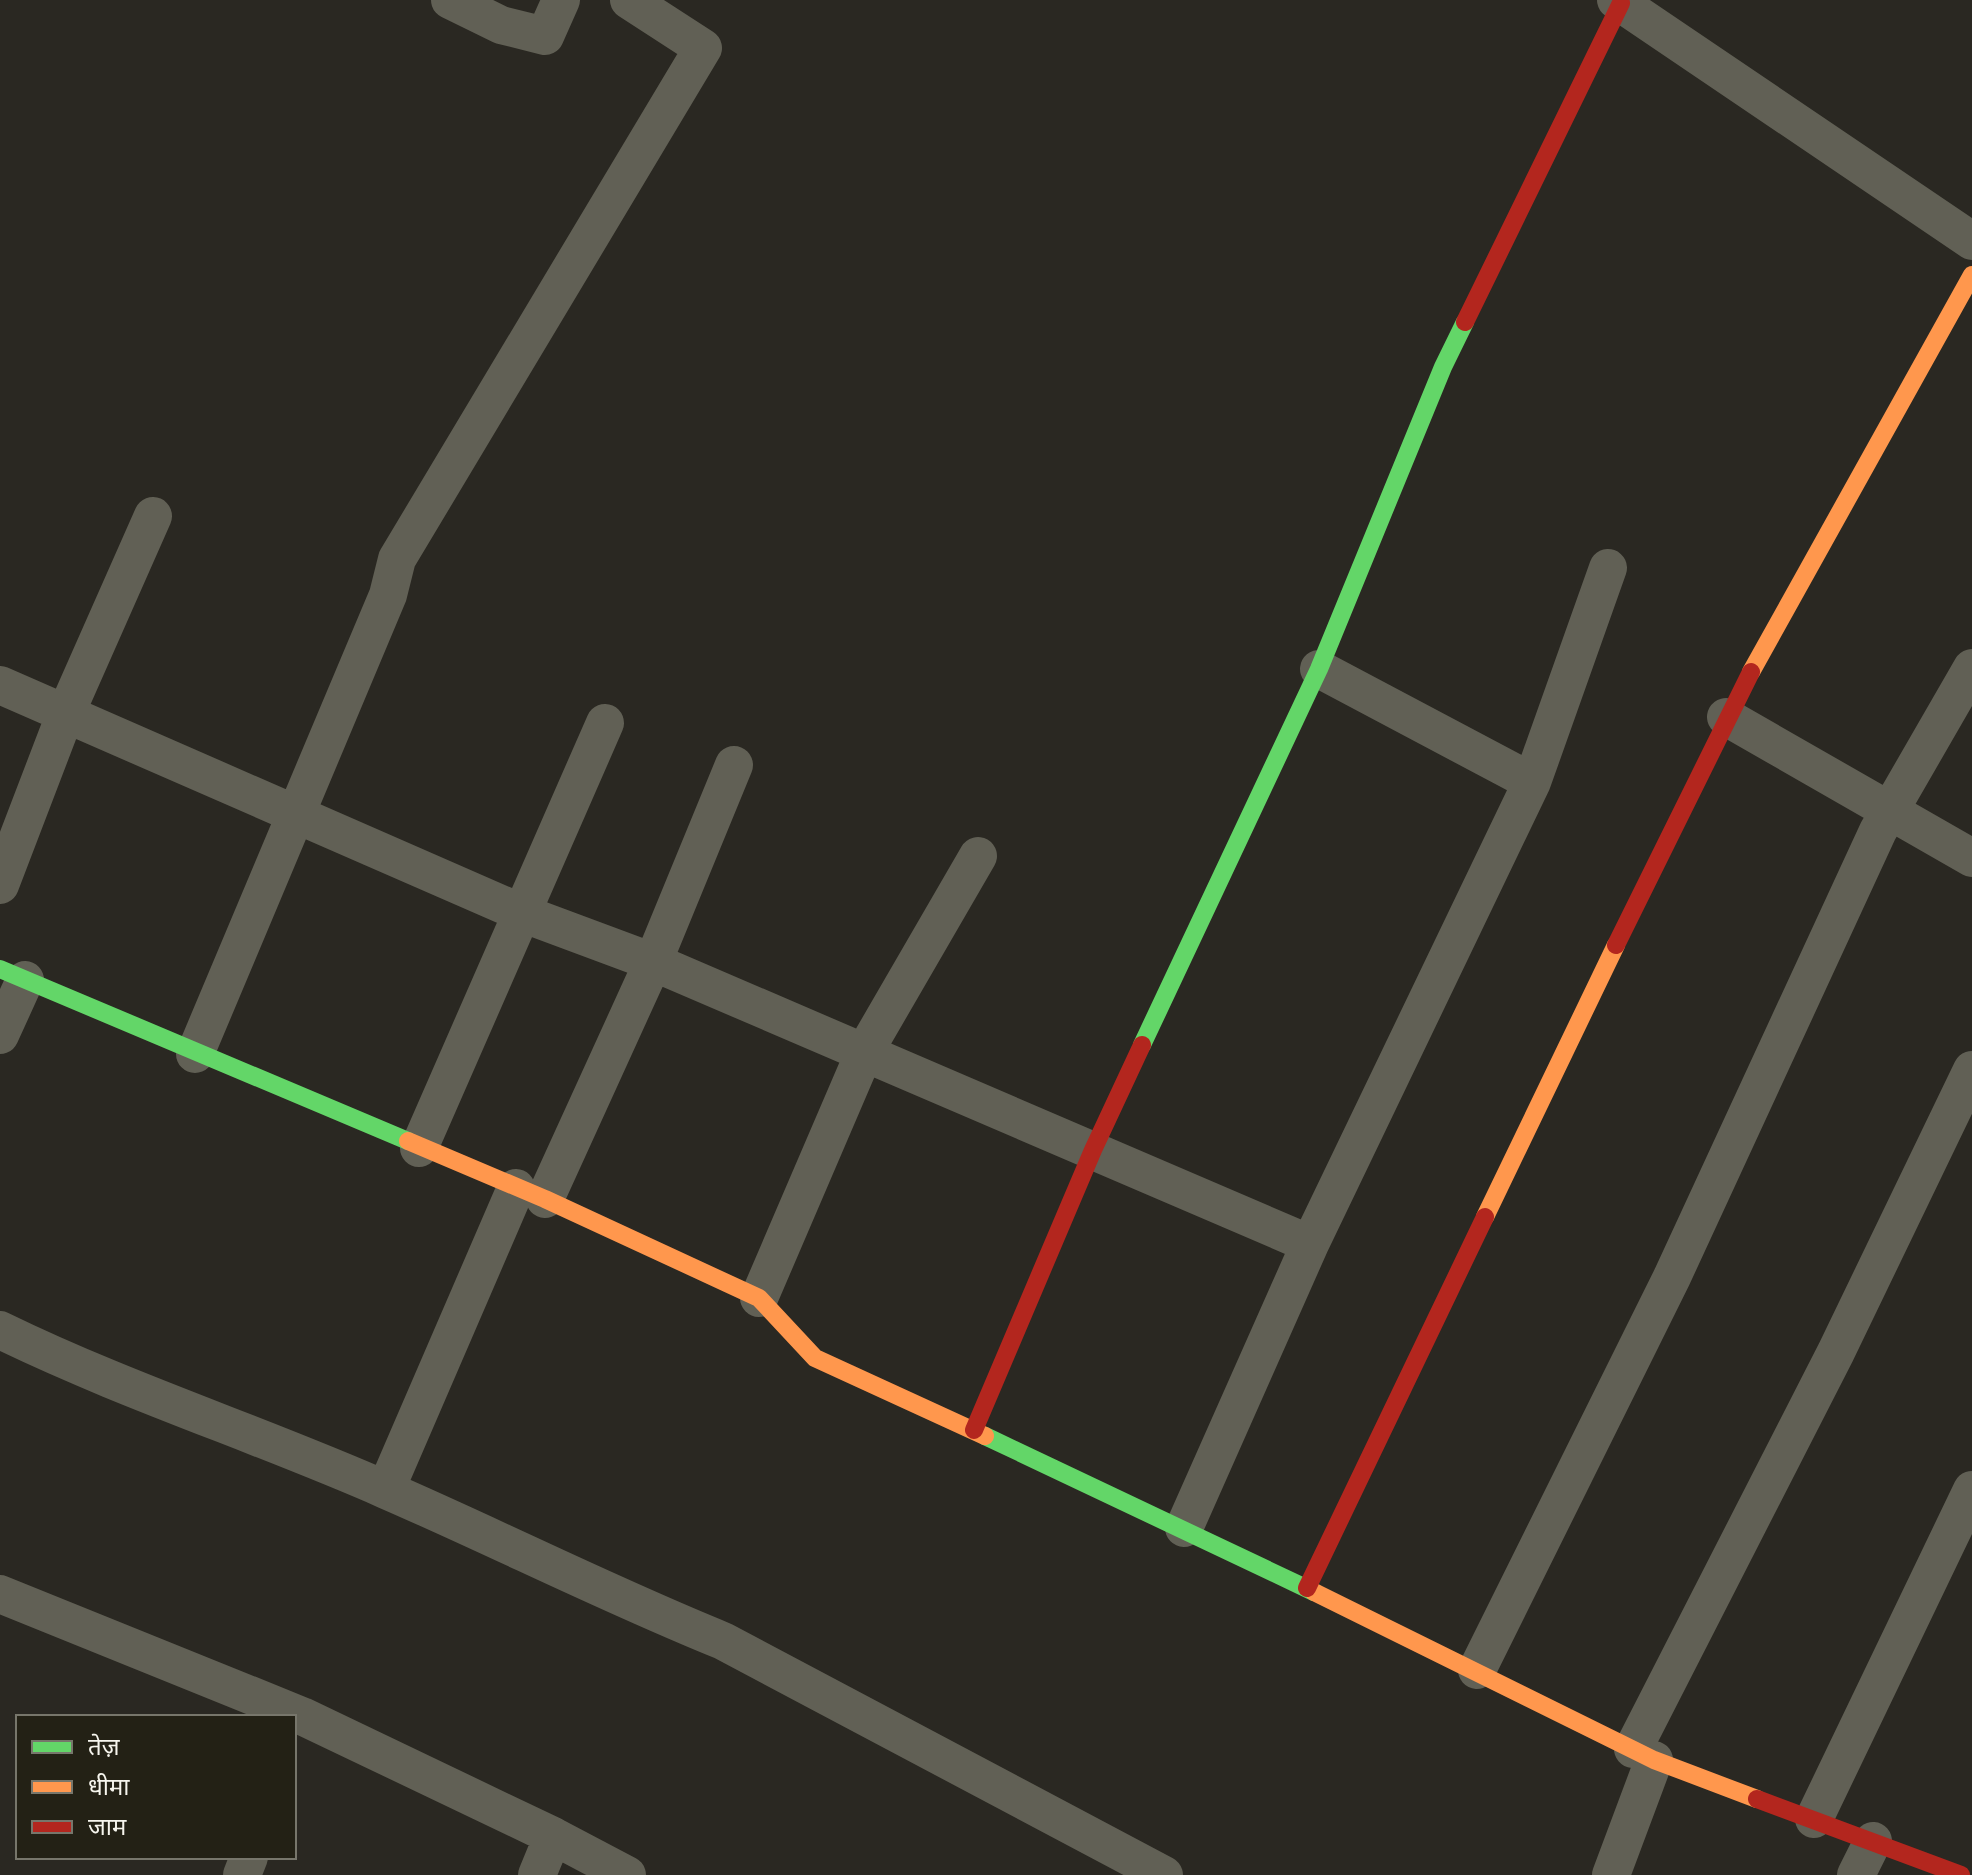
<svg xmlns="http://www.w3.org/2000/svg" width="1972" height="1875" font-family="Quicksand,'Noto Sans Devanagari',sans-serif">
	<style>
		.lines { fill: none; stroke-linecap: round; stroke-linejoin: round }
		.street { stroke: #616055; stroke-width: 38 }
		.fast { stroke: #63d668; stroke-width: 18 }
		.slow { stroke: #ff974d; stroke-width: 18 }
		.jam { stroke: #b3261e; stroke-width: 18 }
	</style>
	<rect width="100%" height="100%" fill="#2a2822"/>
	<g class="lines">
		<path class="street" d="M450 0 501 25 545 36 561 0
			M1616 0 1972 241
			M0 685 524 914 653 962 1310 1244
			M1726 717 1972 858
			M1532 782 1608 568
			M0 885 65 715 153 516
			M0 1035 25 980
			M195 1054 388 595 397 559 703 48 629 0
			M419 1148 605 723
			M545 1199 653 962 734 765
			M759 1298 865 1051 978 856
			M0 1330C125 1391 259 1434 386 1490 499 1539 609 1595 723 1641L1164 1875
			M386 1489 516 1188
			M1184 1528 1310 1244 1532 782 1319 669
			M0 1594 302 1716 553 1836 537 1875
			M1477 1670 1672 1277 1878 831 1972 668
			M1633 1749 1836 1352 1972 1070
			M1814 1819 1972 1490
			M553 1836 627 1875
			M242 1875 249 1857
			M1611 1875 1654 1760
			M1856 1875 1873 1841"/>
		<path class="fast" d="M0 969 408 1141
			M1142 1045 1319 669 1443 367 1465 322
			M985 1436 1314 1592"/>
		<path class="slow" d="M1751 672 1972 275
			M408 1141 545 1199 759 1298 815 1358 985 1436
			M1485 1217 1616 945
			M1314 1592 1654 1760 1757 1799"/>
		<path class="jam" d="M1465 322 1621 3
			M1616 945 1751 672
			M974 1430 1093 1150 1142 1045
			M1307 1588 1485 1217
			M1757 1799 1961 1875"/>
	</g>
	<rect x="16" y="1715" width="280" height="144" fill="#232115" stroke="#77766b" stroke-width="2"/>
	<rect x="32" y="1741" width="40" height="12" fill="#63d668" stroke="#77766b" stroke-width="2"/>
	<text x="88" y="1755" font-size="24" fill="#f6f5ed">तेज़</text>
	<rect x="32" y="1781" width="40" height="12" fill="#ff974d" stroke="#77766b" stroke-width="2"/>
	<text x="88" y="1795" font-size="24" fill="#f6f5ed">धीमा</text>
	<rect x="32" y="1821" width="40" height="12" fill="#b3261e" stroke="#77766b" stroke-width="2"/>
	<text x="88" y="1835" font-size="24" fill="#f6f5ed">जाम</text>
</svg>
